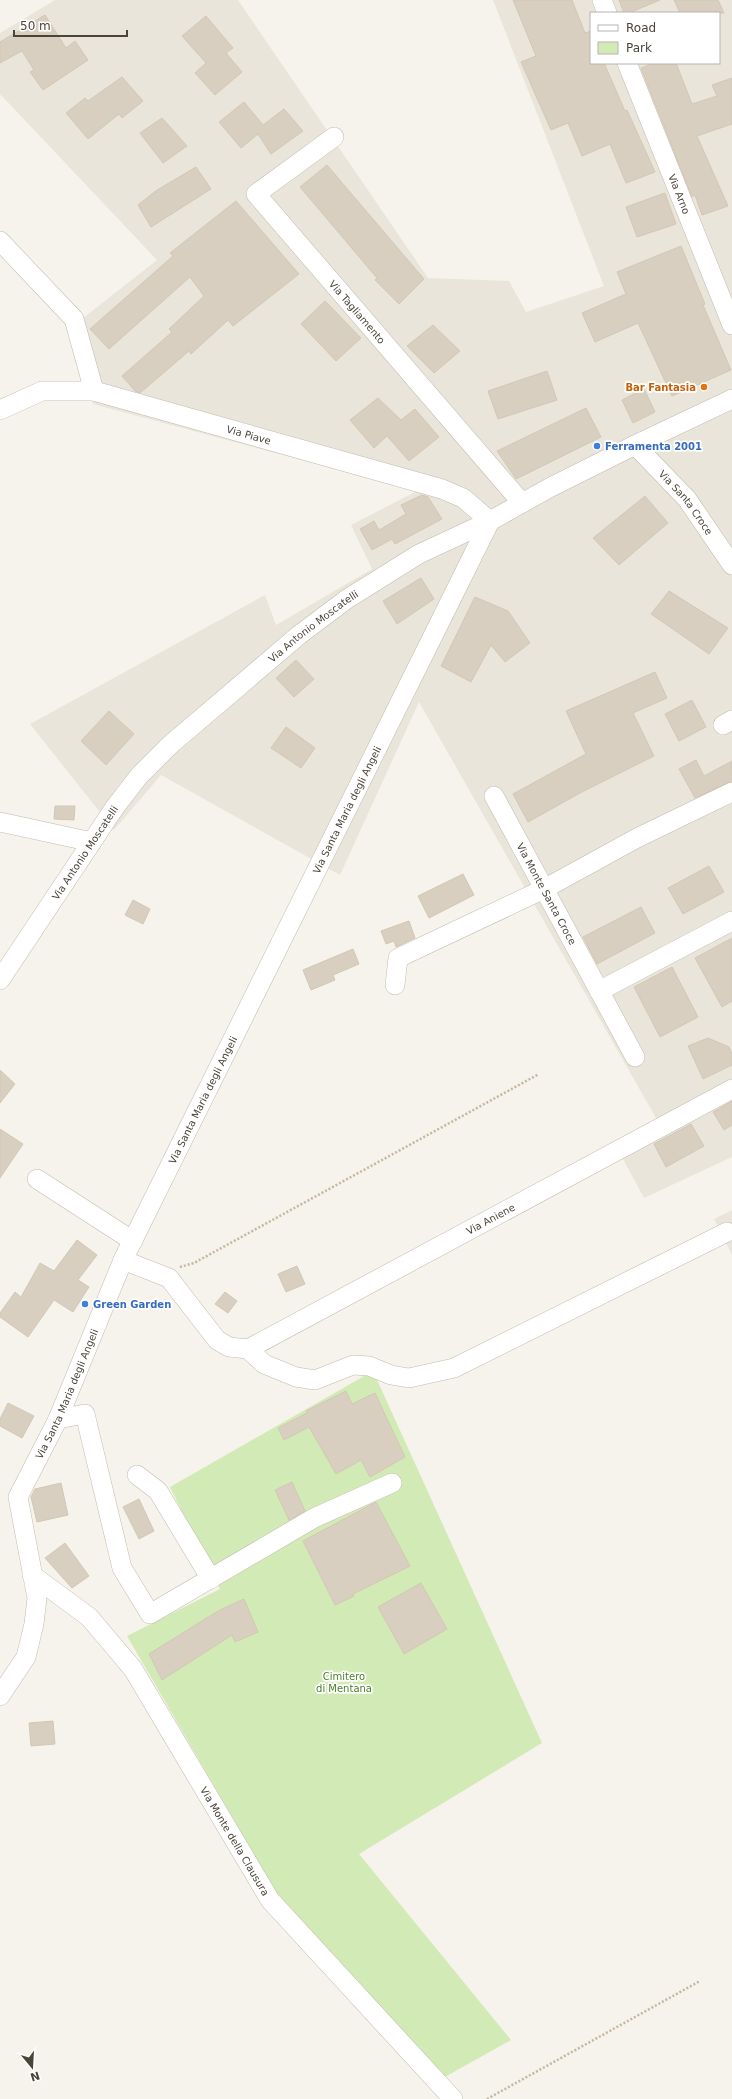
<svg xmlns="http://www.w3.org/2000/svg" width="732" height="2099" font-family="'DejaVu Sans',sans-serif">
	<style>
		.residential { fill: #eae5da; fill-rule: evenodd }
		.green { fill: #d2eab5 }
		.building { fill: #d8cfc1; stroke: #d3c7b4 }
		.lines { fill: none; stroke-linecap: round; stroke-linejoin: round }
		.minor-casing { stroke: #c2bbae; stroke-width: 20 }
		.path { stroke: #c4b79f; stroke-width: 2.5; stroke-dasharray: 2 2; stroke-linecap: butt }
		.minor { stroke: #fff; stroke-width: 19 }
		.food-dot { fill: #e8710a; stroke: #fff; stroke-width: 1.5 }
		.shop-dot { fill: #3f7fe0; stroke: #fff; stroke-width: 1.5 }
		.labels { text-anchor: middle; dominant-baseline: central; stroke-width: 3.5; stroke-linejoin: round; paint-order: stroke }
		.street-label { font-size: 10px; fill: #4b4439; stroke: #fff }
		.food-label { font-size: 10px; font-weight: bold; fill: #c56008; stroke: #fff; text-anchor: end }
		.shop-label { font-size: 10px; font-weight: bold; fill: #366cbe; stroke: #fff; text-anchor: start }
		.park-label { font-size: 10px; fill: #4a7f2a; stroke: #fff }
	</style>
	<rect width="100%" height="100%" fill="#f6f3ec"/>
	<path class="residential" d="M55 0H238L428 278 509 281 526 312 604 286 493 0H732V1157L644 1198 618 1150 660 1125 419 702 340 875 161 775 114 830 30 724 265 595 276 625 372 569 351 525 417 491 93 404 73 326 157 260 0 94V33ZM591 13H719V63H591Z
		M732 1210V1255L714 1219Z"/>
	<path class="green" d="M373 1371 542 1743 359 1854 511 2040 443 2078 281 1901 127 1636 220 1589 170 1487Z"/>
	<path class="building" d="M513 0H572L585 33 591 31V63H604L625 111 627 110 655 172 626 183 610 144 582 156 568 123 551 130 521 62 536 56Z
		M619 0H660L629 13H624Z
		M674 0H718L724 13H680Z
		M45 15 66 48 75 41 88 60 43 90 30 72 34 70 22 51 0 63V42Z
		M206 16 233 48 226 53 242 72 215 95 195 73 206 63 182 36Z
		M654 63H676L692 104 717 96 712 85 732 78V124L697 136 728 206 702 215 695 195 692 197 641 68Z
		M122 77 143 101 122 118 119 114 88 139 66 113 85 98 88 101Z
		M244 102 263 125 284 109 303 131 271 154 258 134 241 148 219 122Z
		M162 118 187 146 163 163 140 133Z
		M327 165 424 279 399 304 375 280 377 278 300 187Z
		M196 167 211 189 151 227 138 205 157 190Z
		M665 193 676 224 637 237 626 207Z
		M236 201 299 274 233 326 228 320 191 354 189 351 140 393 135 391 122 376 172 332 169 329 204 296 190 277 109 349 90 329 173 256 170 253Z
		M681 246 705 304 703 305 731 370 672 396 638 323 595 342 582 313 626 294 617 272Z
		M325 301 361 338 336 361 301 324Z
		M433 325 460 351 434 373 407 346Z
		M547 371 557 400 498 419 488 391Z
		M644 389 655 412 633 423 622 400Z
		M378 398 401 420 415 409 439 437 409 461 387 436 374 448 350 420Z
		M586 408 601 437 516 479 497 451Z
		M422 495 428 497 442 519 395 544 392 539 372 550 360 529 374 521 379 530 406 514 401 505Z
		M645 496 668 523 619 565 593 538Z
		M421 578 434 599 397 624 383 601Z
		M669 591 728 628 709 654 651 614Z
		M475 597 508 611 530 643 505 662 491 645 471 682 441 666Z
		M296 660 314 679 294 697 276 678Z
		M655 672 667 698 633 713 654 756 580 793 528 822 513 794 586 754 566 711Z
		M692 700 706 727 679 741 665 714Z
		M109 711 134 734 106 765 81 741Z
		M286 727 315 748 301 768 271 748Z
		M696 760 704 776 732 761V781L695 798 679 769Z
		M55 806H75L74 820 54 819Z
		M709 866 724 892 683 914 668 888Z
		M463 874 474 895 429 918 418 896Z
		M133 900 150 909 143 924 125 915Z
		M641 907 655 933 597 964 583 937Z
		M409 921 415 938 396 947 394 941 386 944 381 931Z
		M732 938V1001L722 1007 695 958Z
		M353 949 359 964 333 975 335 980 311 990 303 970Z
		M672 967 698 1017 660 1037 634 987Z
		M708 1038 729 1047 732 1054V1065L703 1079 688 1046Z
		M0 1070 15 1084 0 1103Z
		M732 1101V1125L724 1130 713 1112Z
		M691 1124 704 1146 666 1167 654 1144Z
		M0 1129 23 1144 0 1178Z
		M77 1240 97 1255 78 1280 89 1287 73 1312 54 1300 28 1337 0 1317V1313L15 1292 21 1297 40 1263 54 1271Z
		M297 1266 305 1284 286 1292 278 1274Z
		M225 1292 237 1301 228 1313 215 1304Z
		M346 1391 352 1404 375 1393 405 1457 370 1477 361 1460 336 1474 309 1427 284 1440 278 1428 307 1413 306 1411Z
		M8 1403 34 1416 22 1438 0 1426V1419Z
		M292 1482 305 1511 289 1520 275 1490Z
		M61 1483 68 1515 37 1522 31 1497 35 1489Z
		M139 1499 154 1531 139 1539 123 1507Z
		M376 1502 410 1566 353 1594 354 1596 335 1605 303 1541Z
		M65 1543 89 1576 72 1588 45 1558Z
		M421 1583 447 1629 404 1654 378 1607Z
		M244 1599 258 1632 235 1642 232 1635 162 1680 149 1654 218 1611Z
		M53 1721 55 1744 31 1746 29 1723Z"/>
	<g class="lines">
		<defs>
			<g id="minor">
				<path d="M602 0 607 13"/>
				<path id="s1" d="M627 63 732 325"/>
				<path id="s2" d="M334 137 256 194 522 503"/>
				<path d="M0 241 74 319 94 391"/>
				<path id="s3" d="M0 410 42 391H94L442 489 463 498 490 521"/>
				<path id="s4" d="M635 445 687 499 732 565"/>
				<path d="M723 725 732 720"/>
				<path id="s5" d="M494 796 635 1057"/>
				<path d="M0 822 92 842"/>
				<path id="s6" d="M0 980 115 807 139 776 170 745 299 635 347 599 419 554 490 521 549 488 635 445 732 399"/>
				<path d="M395 985 398 958 544 889 637 838 732 792"/>
				<path d="M599 991 732 921"/>
				<path d="M37 1179 133 1241"/>
				<path id="s7" d="M123 1260 169 1278 217 1340 229 1347 248 1349 732 1089"/>
				<path d="M248 1349 264 1364 296 1377 315 1380 353 1365 369 1366 391 1375 409 1378 454 1368 727 1232"/>
				<path d="M58 1419 85 1414 122 1568 150 1614 314 1518 392 1483"/>
				<path d="M137 1475 158 1491 211 1579"/>
				<path id="s8" d="M32 1575 89 1617 133 1669 270 1900 453 2099"/>
				<path id="s9" d="M0 1696 26 1657 34 1624 37 1598 18 1497 58 1419 123 1260 490 521"/>
			</g>
		</defs>
		<use href="#minor" class="minor-casing"/>
		<path class="path" d="M180 1267 194 1263 539 1074
			M487 2099 700 1981"/>
		<use href="#minor" class="minor"/>
	</g>
	<circle class="food-dot" cx="704" cy="387" r="4"/>
	<g class="shop-dot">
		<circle cx="597" cy="446" r="4"/>
		<circle cx="85" cy="1304" r="4"/>
	</g>
	<g class="labels">
		<g class="street-label">
			<text stroke="none"><textPath href="#s1" startOffset="141">Via Arno</textPath></text>
			<text stroke="none"><textPath href="#s2" startOffset="252">Via Tagliamento</textPath></text>
			<text stroke="none"><textPath href="#s3" startOffset="259">Via Piave</textPath></text>
			<text stroke="none"><textPath href="#s4" startOffset="77">Via Santa Croce</textPath></text>
			<text stroke="none"><textPath href="#s6" startOffset="477">Via Antonio Moscatelli</textPath></text>
			<text stroke="none"><textPath href="#s9" startOffset="972">Via Santa Maria degli Angeli</textPath></text>
			<text stroke="none"><textPath href="#s6" startOffset="153">Via Antonio Moscatelli</textPath></text>
			<text stroke="none"><textPath href="#s5" startOffset="111">Via Monte Santa Croce</textPath></text>
			<text stroke="none"><textPath href="#s9" startOffset="648">Via Santa Maria degli Angeli</textPath></text>
			<text stroke="none"><textPath href="#s7" startOffset="436">Via Aniene</textPath></text>
			<text stroke="none"><textPath href="#s9" startOffset="324">Via Santa Maria degli Angeli</textPath></text>
			<text stroke="none"><textPath href="#s8" startOffset="339">Via Monte della Clausura</textPath></text>
		</g>
		<g class="food-label">
			<text x="696" y="387">Bar Fantasia</text>
		</g>
		<g class="shop-label">
			<text x="605" y="446">Ferramenta 2001</text>
			<text x="93" y="1304">Green Garden</text>
		</g>
		<g class="park-label">
			<text x="344" y="1676">Cimitero<tspan x="344" dy="12">di Mentana</tspan></text>
		</g>
	</g>
	<rect x="590" y="12" width="130" height="52" fill="#ffffff" stroke="#b7b4b0"/>
	<rect x="598" y="25" width="20" height="6" fill="#ffffff" stroke="#b7b4b0"/>
	<text x="626" y="32" font-size="12" fill="#4b4439">Road</text>
	<rect x="598" y="42" width="20" height="12" fill="#d2eab5" stroke="#b7b4b0"/>
	<text x="626" y="52" font-size="12" fill="#4b4439">Park</text>
	<g transform="translate(32 2067) rotate(162)" stroke="#ffffff" stroke-width="3" paint-order="stroke">
	<path d="M0-3L7 15L0 10L-7 15Z" fill="#4b4439"/>
	<text y="-6" font-size="11" font-weight="bold" text-anchor="middle" fill="#4b4439">N</text>
	</g>
	<path d="M14 30v6h113v-6" fill="none" stroke="#4b4439" stroke-width="2"/>
	<text x="20" y="30" font-size="12" fill="#4b4439" stroke="#ffffff" stroke-width="3" paint-order="stroke">50 m</text>
</svg>
